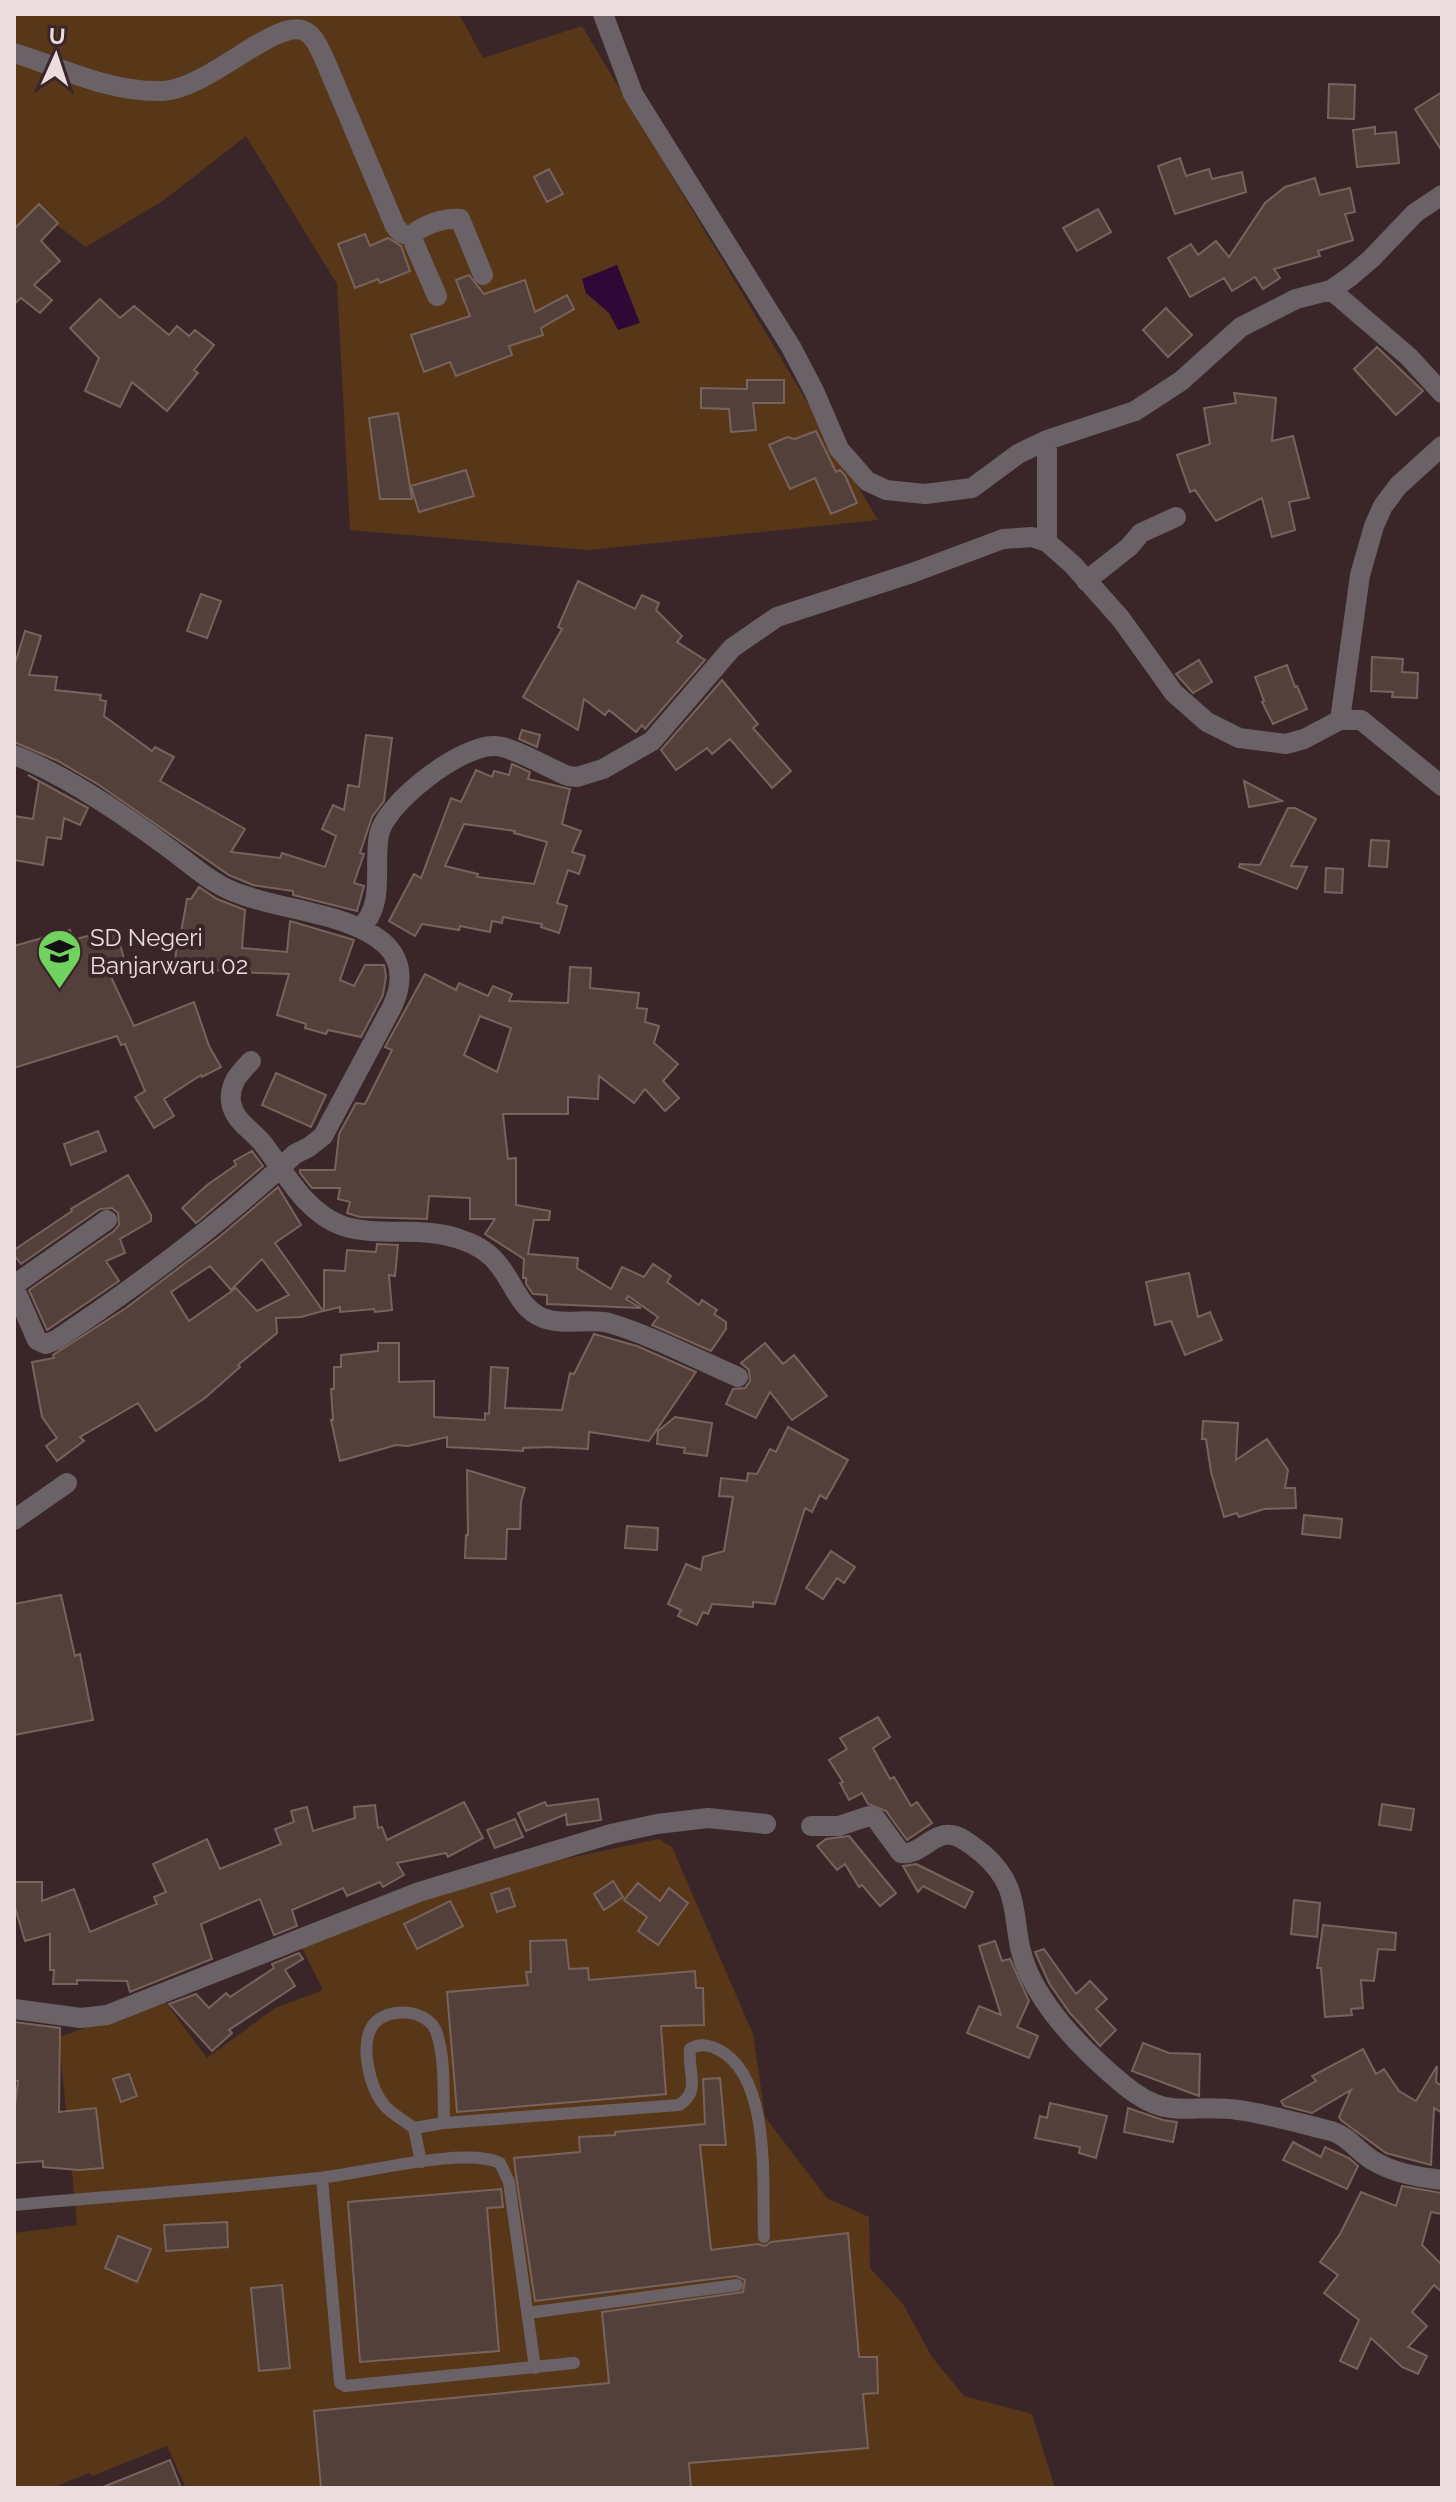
<svg xmlns="http://www.w3.org/2000/svg" width="1456" height="2502" font-family="Raleway,sans-serif">
	<style>
		.green { fill: #573718 }
		.water { fill: #300838 }
		.building { fill: #54403a; stroke: #78635c; stroke-width: 2; fill-rule: evenodd }
		.lines { fill: none; stroke-linecap: round; stroke-linejoin: round }
		.lane { stroke: #6b6267; stroke-width: 12 }
		.street { stroke: #6b6267; stroke-width: 20 }
		.labels { text-anchor: middle; dominant-baseline: central; stroke-width: 8; stroke-linejoin: round; paint-order: stroke }
		.poi-label { font-size: 24px; fill: #ebddde; stroke: #3a2629; text-anchor: start }
	</style>
	<rect width="100%" height="100%" fill="#3a2629"/>
	<path class="green" d="M14 14H459L483 58 582 26 878 520 589 550 350 530 337 284 246 136 164 200 86 247 41 213 14 236Z
		M659 1839 672 1847 753 2034 765 2117 827 2198 869 2217 870 2268 903 2304 932 2357 964 2396 1032 2414 1055 2488H186L167 2446 92 2476 89 2473 52 2488H14V2233L77 2225 59 2037 164 2000 207 2058 275 2008 323 1990 300 1944 453 1875 559 1860Z"/>
	<path class="water" d="M617 265 640 323 618 330 609 313 586 293 582 279Z"/>
	<path class="building" d="M1329 84 1355 85 1354 119 1328 118Z
		M1442 92V151L1415 109Z
		M1375 127V134L1396 132 1399 163 1357 167 1353 130Z
		M1180 158 1186 176 1209 169 1212 179 1242 172 1246 192 1175 214 1158 166Z
		M549 169 563 194 547 202 534 177Z
		M1315 178 1320 195 1350 188 1355 212 1345 214 1353 240 1318 251 1320 256 1274 269 1280 278 1263 289 1255 277 1232 291 1224 278 1190 297 1168 258 1191 244 1198 255 1216 241 1229 257 1265 203 1285 187Z
		M39 204 58 223 41 241 60 261 34 285 52 300 40 313 21 298 14 304V229Z
		M1098 209 1111 232 1077 251 1063 228Z
		M365 234 370 246 388 238 401 246 410 271 380 283 378 279 355 288 338 244Z
		M469 275 484 294 525 280 535 312 567 295 574 309 541 328 543 335 509 346 512 355 456 376 450 362 424 372 411 335 470 316 456 280Z
		M100 299 120 318 134 306 169 335 177 326 189 336 195 330 214 345 194 370 198 373 167 411 132 382 120 407 85 391 99 358 70 328Z
		M1166 308 1192 335 1168 357 1143 330Z
		M1377 347 1423 391 1396 415 1354 369Z
		M747 380H784V403H753L756 430 731 432 729 409 701 408V388L747 389Z
		M1234 393 1276 398 1272 441 1293 436 1309 498 1289 502 1295 530 1272 537 1262 498 1216 521 1195 490 1190 492 1177 455 1210 444 1204 408 1236 403Z
		M398 413 412 499H380L369 418Z
		M816 431 836 472 840 470 845 475 857 503 831 514 815 478 790 489 769 445 787 437 795 439Z
		M466 470 474 496 419 512 411 486Z
		M578 581 635 609 642 595 659 603 656 610 682 636 677 642 705 660 645 729 642 725 636 732 609 710 605 715 584 699 578 730 523 697 562 629 558 627Z
		M201 594 221 601 207 638 187 631Z
		M25 631 41 636 29 675 57 677 55 690 101 695 100 700 106 701 104 716 152 751 155 747 174 757 160 781 245 829 231 852 280 858 282 853 325 867 336 836 322 829 333 805 344 810 348 785 359 787 366 735 392 738 384 801 372 817 360 853 364 854 354 883 364 886 357 911 293 895V891L253 885 229 875 99 785 58 761 14 742V667Z
		M1372 657 1403 659 1402 672 1418 673 1417 698 1392 697 1393 692 1371 691Z
		M1199 660 1212 682 1193 693 1176 674Z
		M1287 665 1295 687 1297 686 1307 709 1273 724 1262 702 1264 701 1255 677Z
		M722 680 758 724 753 728 791 771 772 788 730 739 712 754 707 748 676 770 661 750Z
		M522 730 540 735 537 747 519 739Z
		M512 764 530 772 528 779 570 789 562 824 581 831 572 852 585 856 579 874 568 870 557 903 567 906 559 933 541 927 542 924 503 917 502 923 492 921 490 932 460 926 459 930 422 924 415 936 389 921 414 874 421 878 451 798 461 802 476 770 492 777 494 771 509 775ZM464 824 515 831 514 833 547 842 534 884 477 877 478 874 445 866Z
		M28 775 88 808 80 825 64 818 61 839 47 837 43 865 14 860V816L33 819 39 781Z
		M1244 781 1282 801 1249 807Z
		M1288 808H1295L1316 819 1291 866 1307 867 1297 889 1239 867 1240 864 1260 865Z
		M1371 840 1389 841 1387 867 1369 866Z
		M1326 868 1343 869 1342 893 1325 892Z
		M199 887 217 899 245 910 242 948 287 952 290 921 354 940 340 980 354 986 365 965H384L386 976 383 995 361 1037 328 1030 326 1034 305 1028 306 1024 277 1015 289 974 238 972 214 970V966L175 964 177 938H180L187 899H191Z
		M116 928 127 971 110 975 134 1026 194 1002 209 1046 221 1067 202 1077 201 1075 164 1099 174 1116 154 1128 135 1097 145 1091 125 1044 121 1045 117 1036 14 1068V946L70 930 73 940Z
		M570 967 591 968 590 988 639 993 637 1008 647 1009 645 1022 659 1026 654 1043 678 1064 663 1081 679 1098 665 1111 645 1089 634 1103 599 1076 598 1099 568 1097V1114H503L508 1159 516 1158V1205L550 1211 549 1220H534L528 1254 578 1258 577 1268 611 1289 622 1267 644 1277 653 1264 671 1276 667 1282 699 1305 702 1300 717 1310 714 1314 726 1322V1329L711 1351 652 1325 658 1317 628 1296 626 1299 641 1308 547 1304V1295L533 1294 526 1284V1278H523L524 1259 485 1234 495 1219H470V1198L429 1196 427 1219 360 1217 347 1213 350 1202 338 1199 340 1188H312L300 1173V1170H335L339 1134 356 1103 365 1104 392 1050 385 1047 425 974 456 990 459 983 488 996 493 986 512 994 509 1001 568 1003ZM480 1016 511 1028 497 1072 464 1055Z
		M276 1073 326 1095 311 1127 262 1105Z
		M98 1131 106 1151 71 1165 64 1144Z
		M252 1151 263 1166 196 1223 182 1208 207 1185 236 1165 234 1161Z
		M128 1175 151 1215V1221L120 1239 125 1253 106 1261 119 1281 47 1330 29 1290 114 1231 119 1225 118 1213 112 1208 100 1209 21 1264 14 1255V1250L72 1211 71 1209Z
		M278 1187 301 1225 275 1243 323 1311 301 1317 276 1318 277 1333 238 1365 240 1367 205 1398 156 1431 138 1403 80 1437 84 1441 57 1461 46 1446 57 1438 42 1417 32 1362 54 1358 53 1355 126 1308 218 1238ZM262 1259 289 1295 257 1311 236 1288 189 1321 171 1292 210 1266 231 1290Z
		M377 1244 398 1245 395 1276 389 1275 392 1310 375 1312 374 1309 340 1312V1307L324 1311V1270L345 1271 347 1250 376 1252Z
		M1189 1273 1198 1317 1210 1312 1222 1340 1185 1355 1171 1321 1155 1325 1146 1282Z
		M594 1334 637 1346 696 1372 649 1441 589 1432 588 1449 549 1447 523 1448V1451L447 1447V1437L408 1446 396 1445 340 1461 331 1420H333L331 1389H334V1367H341V1355L378 1351V1343H399V1382L434 1381V1417L485 1420V1413L489 1414 491 1367 508 1368 505 1408 562 1410 570 1373 574 1374Z
		M765 1343 783 1364 794 1355 827 1396 792 1420 770 1392 756 1418 726 1404 733 1389 745 1388 750 1381 749 1370 741 1363Z
		M675 1417 712 1423 707 1456 684 1453 685 1448 657 1444 658 1431Z
		M1203 1421 1238 1423 1236 1460 1267 1439 1288 1470 1285 1488H1295L1296 1508 1264 1509 1239 1517 1237 1513 1224 1517 1211 1472 1206 1439H1202Z
		M788 1427 848 1460 826 1499 820 1495 812 1512 805 1508 775 1604 753 1602V1607L712 1604 708 1614 703 1612 697 1625 678 1616 681 1610 668 1604 686 1564 701 1570 703 1557 724 1551 733 1497 719 1496 721 1478 747 1481 748 1473 757 1474 770 1449 776 1452Z
		M467 1470 525 1488 521 1502 520 1529H507L506 1559 465 1558 466 1535H468Z
		M1304 1515 1342 1519 1340 1538 1302 1534Z
		M627 1526 658 1528 657 1550 625 1548Z
		M831 1551 855 1567 844 1583 837 1578 823 1599 806 1588Z
		M61 1595 75 1656 80 1654 93 1720 14 1735V1604Z
		M878 1717 890 1737 873 1748 890 1779 894 1777 911 1806 917 1802 932 1823 907 1840 886 1811 868 1804 862 1793 849 1800 840 1783 843 1782 829 1760 847 1749 840 1738Z
		M598 1799 601 1820 567 1825 566 1814 526 1831 518 1813 545 1802 547 1806Z
		M464 1802 483 1838 448 1857 446 1853 397 1863 404 1875 383 1887 380 1882 347 1896 343 1888 292 1910 297 1926 274 1935 260 1899 201 1924 212 1959 130 1992 127 1981 77 1980V1984H53L54 1970H50V1934L25 1941 14 1904V1882H42V1901L74 1889 90 1932 157 1904 154 1897 166 1892 153 1864 207 1839 220 1869 281 1844 275 1829 294 1822 291 1811 307 1807 313 1831 355 1818 354 1807 375 1805 378 1828 382 1827 387 1840Z
		M1382 1804 1414 1809 1411 1830 1379 1825Z
		M515 1819 523 1837 495 1848 487 1830Z
		M849 1836 896 1893 880 1906 862 1885 859 1887 845 1864 837 1870 817 1846 826 1839Z
		M916 1864 973 1892 965 1908 923 1886 918 1892 903 1866Z
		M613 1881 623 1897 604 1910 594 1894Z
		M638 1883 660 1901 669 1888 688 1903 658 1945 638 1931 647 1917 624 1900Z
		M509 1888 515 1906 497 1912 491 1894Z
		M1294 1900 1320 1903 1317 1937 1291 1934Z
		M450 1901 463 1926 417 1949 404 1924Z
		M1323 1925 1396 1933 1395 1950 1378 1949 1374 1981 1361 1980 1363 2008 1351 2009 1352 2015 1325 2017 1321 1968H1317Z
		M566 1940 569 1969 588 1968 589 1980 695 1971 696 1988H703L704 2025 661 2026 666 2094 457 2112 447 1992 528 1985 526 1972H531L530 1941Z
		M995 1941 1002 1961 1010 1959 1029 2001 1017 2027 1038 2036 1029 2058 967 2033 979 2006 1001 2015 979 1946Z
		M1044 1949 1076 1994 1090 1981 1107 1999 1096 2009 1116 2030 1100 2046 1069 2012 1049 1983 1035 1952Z
		M299 1953 303 1959 285 1970 295 1986 229 2030 232 2033 212 2051 169 2004 196 1994 209 2008 226 1993 230 1997 274 1968 272 1964Z
		M14 2022 60 2028 59 2112 96 2108 103 2168 79 2170 43 2167V2161L14 2163V2113L18 2081H14Z
		M1143 2043 1169 2053 1200 2054 1199 2096 1132 2071Z
		M1363 2049 1376 2074 1384 2069 1399 2091 1416 2101 1437 2066 1436 2082 1442 2086V2113L1434 2108 1431 2165 1386 2153 1342 2121 1339 2117 1351 2090 1312 2113 1284 2106 1281 2101 1316 2081 1312 2076Z
		M129 2074 137 2096 121 2102 113 2079Z
		M720 2078 726 2145H700L711 2250 758 2244 765 2246 771 2242 848 2233 859 2357H877L878 2393 863 2394 868 2448 689 2463 691 2488H321L314 2411 609 2383 602 2312 743 2292 745 2280 736 2276 535 2301 516 2175 514 2158 580 2152 579 2137 615 2135V2132L705 2124 703 2079Z
		M1050 2103 1107 2116 1096 2158 1079 2153 1080 2147 1035 2138 1040 2116 1047 2118Z
		M1128 2108 1163 2120 1177 2122 1173 2142 1124 2132Z
		M1293 2142 1321 2157 1325 2147 1349 2158 1358 2166 1347 2189 1283 2160Z
		M1402 2186 1442 2193V2214L1431 2212 1422 2245 1442 2265V2292L1434 2285 1412 2312 1427 2326 1408 2347 1427 2356 1418 2374 1402 2367 1371 2338 1357 2369 1340 2361 1359 2320 1324 2293 1338 2275 1320 2262 1340 2234 1361 2192 1396 2206Z
		M501 2189 503 2207 487 2208 499 2351 360 2362 348 2202Z
		M227 2222 228 2247 166 2251 164 2225Z
		M118 2236 151 2249 137 2282 105 2268Z
		M282 2285 290 2368 259 2371 251 2288Z
		M170 2460 181 2488H103V2487Z"/>
	<g class="lines">
		<path class="lane" d="M414 2128C405 2121 393 2115 385 2106 370 2089 359 2045 373 2025 387 2006 427 2009 436 2031 446 2059 443 2094 444 2123
			M421 2162 414 2128 444 2123 679 2105C702 2091 687 2070 690 2049 699 2043 710 2045 719 2050 772 2077 762 2186 764 2237
			M322 2178 340 2383 345 2386 574 2363
			M14 2205C116 2196 217 2189 319 2178 361 2174 464 2146 500 2163L509 2182 535 2368
			M528 2313 737 2285"/>
		<path class="street" d="M603 14 633 94 791 347 814 391 839 449 867 481 886 490 925 494 972 488 1018 454 1047 440 1135 411 1181 381 1241 327 1296 299 1331 290 1351 276 1371 259 1415 213 1442 195
			M14 53C63 68 110 93 163 91 207 89 273 21 302 30 314 34 319 48 324 58L395 226 401 233 411 236C422 225 445 217 460 219L483 275
			M411 236 437 296
			M1331 290 1409 357 1442 393
			M1047 440V542
			M1086 581 1129 547 1141 533 1176 517
			M1340 720 1360 575 1374 526 1383 506 1398 486 1442 446
			M14 755C63 774 124 815 166 846 187 861 208 881 232 891 275 910 351 912 386 945 404 963 402 986 392 1007L323 1136 309 1147 295 1154C222 1223 140 1284 56 1340L46 1344 37 1340 14 1287
			M360 928C386 905 373 865 379 835 385 803 462 744 495 746 512 746 550 769 568 776L577 777 603 769 652 741 732 648 777 617 912 573 1003 539 1032 537 1047 542 1073 565 1121 619 1174 693 1207 722 1239 738 1286 744 1304 739 1340 720H1361L1442 786
			M251 1061C239 1074 229 1083 231 1102 234 1122 253 1130 264 1145 286 1174 306 1213 343 1226 381 1238 424 1225 462 1240 478 1245 492 1255 501 1268 515 1286 520 1309 543 1318 563 1326 588 1318 609 1323 653 1336 696 1359 738 1377
			M14 1285 107 1220
			M14 1520 67 1483
			M811 1826H839L869 1816 876 1819 901 1853C922 1856 933 1829 956 1836 965 1839 974 1847 982 1853 1028 1892 1007 1928 1029 1974 1049 2017 1088 2055 1124 2085 1169 2122 1187 2103 1238 2110 1268 2114 1298 2123 1327 2130 1347 2134 1356 2150 1372 2160 1393 2173 1418 2177 1442 2180
			M14 2009 81 2018 107 2015 419 1892 611 1834 657 1824 708 1818 766 1824"/>
	</g>
	<defs>
		<symbol id="school-pin" viewBox="-11 -11 22 30"><path d="M0 17L-7.5 6A9.5 9.5 0 1 1 7.5 6Z" fill="#70d35f" stroke="#3a2629"/><path d="M0-5L7-2L0 1L-7-2ZM-4 1L0 2.5L4 1V4Q0 6-4 4Z" fill="#111"/></symbol>
	</defs>
	<g fill-rule="evenodd">
		<use href="#school-pin" x="34" y="926" width="51" height="69"/>
	</g>
	<g class="labels">
		<g class="poi-label">
			<text x="90" y="937">SD Negeri<tspan x="90" dy="28">Banjarwaru 02</tspan></text>
		</g>
	</g>
	<rect width="1456" height="2502" fill="none" stroke="#ebddde" stroke-width="32"/>
	<g transform="translate(56 56) rotate(3)" stroke="#3a2629" stroke-width="6" paint-order="stroke">
	<path d="M0-6L14 30L0 20L-14 30Z" fill="#ebddde"/>
	<text y="-12" font-size="22" font-weight="bold" text-anchor="middle" fill="#ebddde">U</text>
	</g>
</svg>
